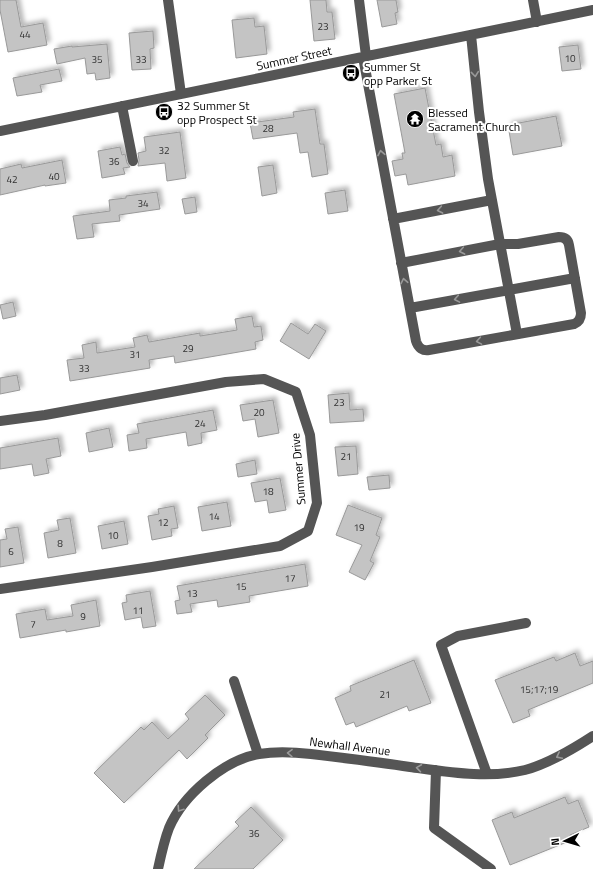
<svg xmlns="http://www.w3.org/2000/svg" width="593" height="869" font-family="'Titillium Web',sans-serif">
	<style>
		.building { fill: #c4c4c4; stroke: #999; filter: url(#shadow) }
		.lines { fill: none; stroke-linecap: round; stroke-linejoin: round }
		.minor { stroke: #555; stroke-width: 10 }
		.oneway { stroke: #999 }
		.labels { text-anchor: middle; dominant-baseline: central; stroke-width: 4; stroke-linejoin: round; paint-order: stroke }
		.number-label { font-size: 10px; fill: #313131 }
		.street-label { font-size: 12px; fill: #000; stroke: #fff }
		.poi-label { font-size: 12px; fill: #000; stroke: #fff; text-anchor: start }
	</style>
	<defs>
		<filter id="shadow"><feDropShadow dx="3.5" dy="-3.5" stdDeviation="2" flood-color="#0004"/></filter>
	</defs>
	<rect width="100%" height="100%" fill="#fff"/>
	<path class="building" d="M0 0H16L21 27 43 23 47 45 8 52 0 10Z
		M310 0H326L327 12H332L335 39 314 41Z
		M377 0H396L398 12 395 13 397 24 382 27Z
		M254 18 255 27 264 26 267 54 236 58 232 20Z
		M153 31 154 48 150 49 151 69 132 70 129 33Z
		M107 44 110 78 96 80 95 73 87 74 85 58 57 64 54 49 72 46V47Z
		M578 45 581 69 562 71 559 47Z
		M59 69 62 81 40 85 42 92 17 96 13 78Z
		M425 88 436 145 441 144 443 157 452 155 455 176 408 185 406 174 395 176 392 161 403 159 402 153H405L394 94Z
		M315 109 320 144H324L328 174 312 177 308 152 300 153 297 133 253 139 250 123 294 117 293 112Z
		M556 116 562 146 513 155 508 125Z
		M180 132 186 178 167 181 165 163 138 166 139 160 138 153 146 151 144 137Z
		M120 147 122 155 125 154 127 163 130 167 123 168 125 174 102 178 98 151Z
		M62 160 66 183 45 186V185L0 195V169L21 164 22 168Z
		M273 165 277 193 262 196 258 167Z
		M345 190 348 211 328 214 325 193Z
		M157 192 160 209 119 215 120 221 92 224 94 237 77 239 73 216 110 211 109 200 126 198V196Z
		M195 197 197 212 185 214 182 199Z
		M13 302 16 316 3 319 0 305Z
		M252 316 254 327 261 326 263 340 255 342 256 349 175 363 174 356 149 360 150 368 70 381 67 360 84 358 82 345 96 342 97 353 135 347 133 338 147 335 149 342 200 333V336L237 330 235 319Z
		M291 323 308 334 315 324 326 331 309 359 280 341Z
		M17 375 20 390 0 394V378Z
		M349 393 350 410 363 409 364 421 330 423 328 395Z
		M273 400 279 433 258 437 255 419 243 421 240 405Z
		M213 410 217 430 201 433 202 443 188 446 186 432 146 439 147 448 129 451 127 435 139 433 137 424Z
		M109 428 113 447 89 452 86 433Z
		M58 438 61 456 46 459 49 473 34 476 32 464 0 469V448Z
		M356 446 358 474 338 476 335 447Z
		M255 460 257 474 238 477 236 464Z
		M389 475 390 488 369 490 367 477Z
		M280 478 286 510 269 513 267 500 255 502 251 483Z
		M227 502 231 526 202 531 198 507Z
		M348 505 382 518 376 535 380 537 370 561 374 563 365 580 349 572 362 545 336 535Z
		M174 506 178 528 171 529 172 536 152 540 148 516 159 514 158 509Z
		M70 518 76 553 48 558 44 533 59 530 57 520Z
		M124 521 128 544 102 549 98 526Z
		M18 527 24 563 0 567V540L7 539 5 529Z
		M305 564 308 586 249 596 250 602 218 607 217 600 190 604 192 612 177 614 175 601 180 600 177 586Z
		M150 591 156 626 143 628 141 617 125 620 122 603 127 602 126 595Z
		M96 600 100 626 66 632V630L20 638 16 614 45 609 47 620 73 616 71 605Z
		M575 653 580 666 593 661V683L528 710 530 716 513 723 495 680 554 657 556 661Z
		M414 660 431 703 409 711 407 706 356 727 354 722 346 725 335 698 351 691 350 686Z
		M205 695 225 715 205 735 208 738 187 759 179 750 124 803 94 773 141 727 144 730 152 722 168 739 189 719 185 714Z
		M565 797 568 804 578 800 589 827 570 835 572 840 510 865 492 820 512 812 514 818Z
		M251 807 283 840 253 869H194L239 826 235 822Z"/>
	<g class="lines">
		<path class="minor" d="M168 0 181 94
			M359 0 366 56
			M533 0 537 22
			M471 35 479 112 488 179 517 334
			M363 57 416 341C418 348 423 351 429 350L574 324C579 322 581 318 581 313L569 245C568 239 564 237 559 237L518 244H500L401 263
			M122 106 133 161
			M0 131 593 10
			M393 219 492 200
			M410 308 575 278
			M0 421 45 415 226 382 264 379 296 392 310 435 317 503 308 531 280 546 152 567 0 589
			M234 681 258 754
			M436 770 434 828 491 869
			M487 774 441 645 458 636 526 623
			M158 869C161 855 164 841 169 828 183 795 224 760 259 754 276 751 294 752 311 754 344 758 377 762 410 767 448 772 488 779 525 770 548 764 573 749 593 736"/>
	</g>
	<defs><path id="oneway-chevron" d="M-2-3.5L2.5 0L-2 3.5" fill="none" stroke-width="1.6" stroke-linecap="round" stroke-linejoin="round"/></defs>
	<g class="oneway">
		<use href="#oneway-chevron" transform="translate(475 74) rotate(84)"/>
		<use href="#oneway-chevron" transform="translate(381 153) rotate(-101)"/>
		<use href="#oneway-chevron" transform="translate(440 210) rotate(169)"/>
		<use href="#oneway-chevron" transform="translate(462 251) rotate(169)"/>
		<use href="#oneway-chevron" transform="translate(404 281) rotate(-101)"/>
		<use href="#oneway-chevron" transform="translate(457 299) rotate(170)"/>
		<use href="#oneway-chevron" transform="translate(479 341) rotate(170)"/>
		<use href="#oneway-chevron" transform="translate(290 753) rotate(-179)"/>
		<use href="#oneway-chevron" transform="translate(559 756) rotate(153)"/>
		<use href="#oneway-chevron" transform="translate(419 768) rotate(-172)"/>
		<use href="#oneway-chevron" transform="translate(180 809) rotate(123)"/>
	</g>
	<defs>
		<symbol id="bus-disc" viewBox="-11 -11 22 22"><circle r="9.5" fill="#000" stroke="#fff"/><path d="M-5-6H5V4H4V6H2V4H-2V6H-4V4H-5ZM-3.5-4V0h7V-4ZM-3.5 1.2v1.5H-2V1.2ZM2 1.2v1.5H3.5V1.2Z" fill="#fff"/></symbol>
		<symbol id="temple-disc" viewBox="-11 -11 22 22"><circle r="9.5" fill="#000" stroke="#fff"/><path d="M0-6L5-2H3V0L6.5 2.5H4V6H1.5V3h-3V6H-4V2.5H-6.5L-3 0V-2H-5Z" fill="#fff"/></symbol>
	</defs>
	<g fill-rule="evenodd">
		<use href="#bus-disc" x="341" y="63" width="20" height="20"/>
		<use href="#bus-disc" x="154" y="102" width="20" height="20"/>
		<use href="#temple-disc" x="405" y="109" width="20" height="20"/>
	</g>
	<g class="labels">
		<g class="number-label">
			<text x="323" y="26">23</text>
			<text x="25" y="34">44</text>
			<text x="570" y="58">10</text>
			<text x="97" y="59">35</text>
			<text x="141" y="59">33</text>
			<text x="268" y="128">28</text>
			<text x="164" y="150">32</text>
			<text x="114" y="161">36</text>
			<text x="54" y="176">40</text>
			<text x="12" y="179">42</text>
			<text x="143" y="203">34</text>
			<text x="188" y="348">29</text>
			<text x="135" y="354">31</text>
			<text x="84" y="368">33</text>
			<text x="339" y="402">23</text>
			<text x="259" y="412">20</text>
			<text x="200" y="423">24</text>
			<text x="346" y="456">21</text>
			<text x="268" y="491">18</text>
			<text x="214" y="516">14</text>
			<text x="163" y="522">12</text>
			<text x="359" y="527">19</text>
			<text x="113" y="535">10</text>
			<text x="60" y="543">8</text>
			<text x="11" y="551">6</text>
			<text x="290" y="578">17</text>
			<text x="241" y="586">15</text>
			<text x="192" y="593">13</text>
			<text x="138" y="610">11</text>
			<text x="83" y="616">9</text>
			<text x="33" y="624">7</text>
			<text x="539" y="689">15;17;19</text>
			<text x="385" y="694">21</text>
			<text x="254" y="833">36</text>
		</g>
		<g class="street-label">
			<text transform="translate(294 58) rotate(-12)">Summer Street</text>
			<text transform="translate(298 469) rotate(-95)">Summer Drive</text>
			<text transform="translate(350 746) rotate(7)">Newhall Avenue</text>
		</g>
		<g class="poi-label">
			<text x="364" y="66">Summer St<tspan x="364" dy="14">opp Parker St</tspan></text>
			<text x="177" y="105">32 Summer St<tspan x="177" dy="14">opp Prospect St</tspan></text>
			<text x="428" y="112">Blessed<tspan x="428" dy="14">Sacrament Church</tspan></text>
		</g>
	</g>
	<g transform="translate(565 841) rotate(265)" stroke="#ffffff" stroke-width="3" paint-order="stroke">
	<path d="M0-3L7 15L0 10L-7 15Z" fill="#000000"/>
	<text y="-6" font-size="11" font-weight="bold" text-anchor="middle" fill="#000000">N</text>
	</g>
</svg>
